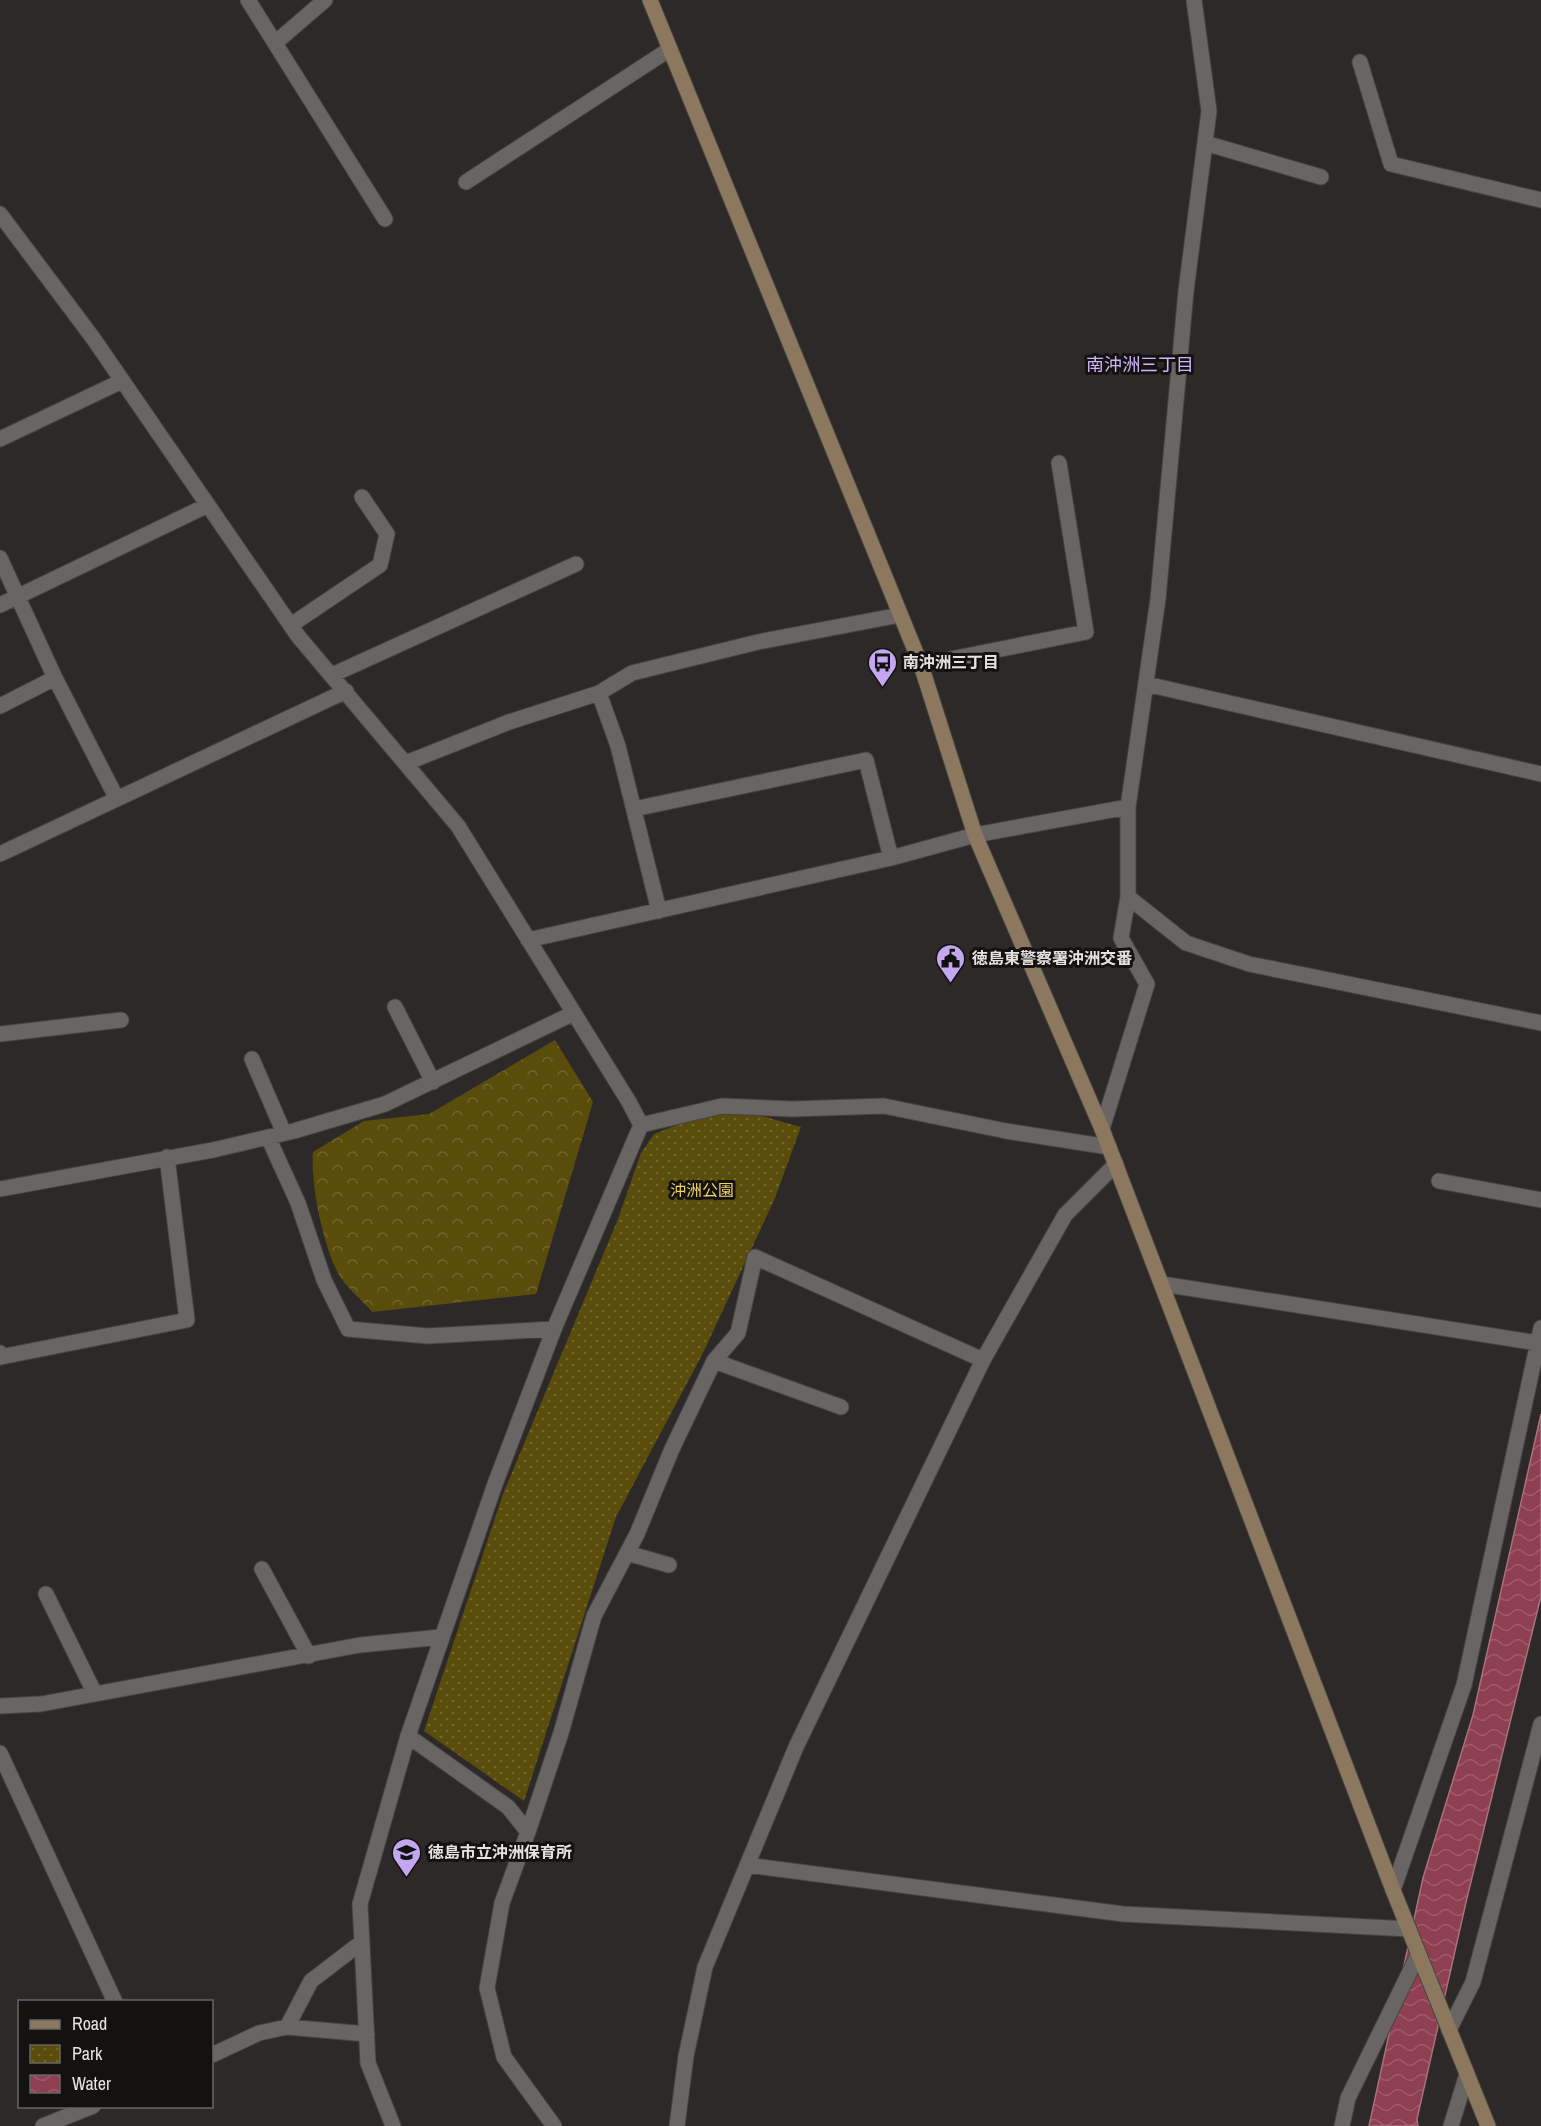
<svg xmlns="http://www.w3.org/2000/svg" width="1541" height="2126" font-family="'Archivo Narrow','Noto Sans JP',sans-serif">
	<style>
		.forest { fill: url(#forest-crowns) }
		.park { fill: url(#park-dots) }
		.water { fill: url(#water-waves); stroke: #a8717d; stroke-width: 1.5 }
		.lines { fill: none; stroke-linecap: round; stroke-linejoin: round }
		.lane-casing { stroke: #464442; stroke-width: 17 }
		.street-casing { stroke: #464442; stroke-width: 17 }
		.secondary-casing { stroke: #464442; stroke-width: 17 }
		.lane { stroke: #696564; stroke-width: 15 }
		.street { stroke: #696564; stroke-width: 15 }
		.secondary { stroke: #8c785e; stroke-width: 15 }
		.labels { text-anchor: middle; dominant-baseline: central; stroke-width: 6; stroke-linejoin: round; paint-order: stroke }
		.poi-label { font-size: 16px; font-weight: bold; fill: #e5e3e2; stroke: #131211; text-anchor: start }
		.park-label { font-size: 16px; fill: #f0d260; stroke: #131211 }
		.neighbourhood-label { font-size: 18px; fill: #cfb4fa; stroke: #131211 }
	</style>
	<defs>
		<pattern id="forest-crowns" width="20" height="18" patternUnits="userSpaceOnUse" patternTransform="scale(1.5)"><rect width="20" height="18" fill="#5a4c0b"/><path d="M2 6a3 3 0 1 1 6 0M12 15a3 3 0 1 1 6 0" fill="none" stroke="#72662e"/></pattern>
		<pattern id="park-dots" width="8" height="8" patternUnits="userSpaceOnUse" patternTransform="scale(1.5)"><rect width="8" height="8" fill="#5a4c0b"/><path d="M2 2h.1M6 6h.1" fill="none" stroke="#72662e" stroke-width="1.8" stroke-linecap="round"/></pattern>
		<pattern id="water-waves" width="16" height="10" patternUnits="userSpaceOnUse" patternTransform="scale(1.5)"><rect width="16" height="10" fill="#8e4052"/><path d="M0 5q4-4 8 0t8 0" fill="none" stroke="#9e5b6b"/></pattern>
	</defs>
	<rect width="100%" height="100%" fill="#2c2928"/>
	<path class="forest" d="M555 1040 593 1102 536 1294 372 1312C363 1301 349 1290 341 1278 324 1251 310 1184 313 1152L364 1121 429 1114Z"/>
	<path class="park" d="M727 1106 801 1127 775 1198 703 1353 616 1517 524 1801 424 1731 503 1494 618 1219 641 1153 654 1134Z"/>
	<path class="water" d="M1541 1414V1596L1467 1898 1417 2119 1418 2126H1369L1423 1878 1473 1715Z"/>
	<g class="lines">
		<defs>
			<path id="lane" d="M291 625 380 565 387 534 362 497
				M1 1357 187 1320 167 1157"/>
			<path id="street" d="M248 0 385 219
				M275 43 325 0
				M1360 62 1391 164 1541 200
				M1205 143 1321 177
				M466 182 670 49
				M0 214 93 338 298 636 458 826 629 1102 641 1125 554 1329 495 1484 408 1736 360 1904 368 2063 393 2126
				M0 439 122 381
				M0 558 55 678 117 799
				M0 605 208 505
				M921 665 1086 632 1059 463
				M332 675 576 564
				M1146 684 1541 774
				M599 693 632 673 758 642 900 615
				M0 706 55 678
				M406 763 509 722 599 693 618 746 659 911
				M634 809 866 760 891 858
				M0 854 346 691
				M1128 897 1186 943 1249 964 1541 1023
				M528 940 891 858 975 835 1128 807
				M395 1007 433 1082
				M0 1034 121 1020
				M252 1059 284 1133
				M641 1125 722 1106 792 1109 884 1106 1006 1131 1109 1147
				M1102 1129 1147 984 1121 938 1128 897V807L1158 599 1186 291 1209 111 1194 0
				M268 1137 298 1203 324 1280 348 1329 428 1336 554 1329
				M1439 1181 1541 1200
				M0 1189 213 1150 294 1131 385 1104 574 1013
				M1162 1284 1538 1343
				M0 1353V1357
				M714 1361 841 1407
				M627 1553 669 1565
				M262 1569 309 1656
				M46 1594 95 1694
				M0 1706 41 1704 360 1645 441 1637
				M408 1736 508 1807 528 1832 502 1903 487 1988 504 2057 554 2126
				M0 1753 115 2002
				M528 1832 561 1733 594 1616 637 1534 672 1449 714 1361 738 1333 755 1257 983 1360
				M747 1865 1123 1914 1409 1929
				M1393 1890 1464 1685 1541 1328
				M287 2027 311 1981 362 1942
				M1449 2030 1473 1982 1541 1724
				M212 2055 259 2033 287 2027 367 2034
				M43 2126 93 2106
				M677 2126 686 2056 705 1967 796 1747 983 1360 1065 1215 1116 1164
				M1342 2126 1348 2098 1418 1955
				M1451 2126 1467 2074"/>
			<path id="secondary" d="M650 0 921 665 975 835 1102 1129 1393 1890 1488 2126"/>
		</defs>
		<use href="#lane" class="lane-casing"/>
		<use href="#street" class="street-casing"/>
		<use href="#secondary" class="secondary-casing"/>
		<use href="#lane" class="lane"/>
		<use href="#street" class="street"/>
		<use href="#secondary" class="secondary"/>
	</g>
	<defs>
		<symbol id="bus-pin" viewBox="-11 -11 22 30"><path d="M0 17L-7.5 6A9.5 9.5 0 1 1 7.5 6Z" fill="#c4a7f1" stroke="#131211"/><path d="M-5-6H5V4H4V6H2V4H-2V6H-4V4H-5ZM-3.5-4V0h7V-4ZM-3.5 1.2v1.5H-2V1.2ZM2 1.2v1.5H3.5V1.2Z" fill="#111"/></symbol>
		<symbol id="civic-pin" viewBox="-11 -11 22 30"><path d="M0 17L-7.5 6A9.5 9.5 0 1 1 7.5 6Z" fill="#c4a7f1" stroke="#131211"/><path d="M-.6-6.5H3V-4.5H.6V-3L4-1V1h2V6H-6V1h2V-1L-.6-3ZM-1.2 2.5V6h2.4V2.5Z" fill="#111"/></symbol>
		<symbol id="school-pin" viewBox="-11 -11 22 30"><path d="M0 17L-7.5 6A9.5 9.5 0 1 1 7.5 6Z" fill="#c4a7f1" stroke="#131211"/><path d="M0-5L7-2L0 1L-7-2ZM-4 1L0 2.5L4 1V4Q0 6-4 4Z" fill="#111"/></symbol>
	</defs>
	<g fill-rule="evenodd">
		<use href="#bus-pin" x="866" y="646" width="33" height="45"/>
		<use href="#civic-pin" x="934" y="942" width="33" height="45"/>
		<use href="#school-pin" x="390" y="1836" width="33" height="45"/>
	</g>
	<g class="labels">
		<g class="poi-label">
			<text x="903" y="662">南沖洲三丁目</text>
			<text x="972" y="958">徳島東警察署沖洲交番</text>
			<text x="428" y="1852">徳島市立沖洲保育所</text>
		</g>
		<g class="park-label">
			<text x="702" y="1190">沖洲公園</text>
		</g>
		<g class="neighbourhood-label">
			<text x="1140" y="364">南沖洲三丁目</text>
		</g>
	</g>
	<rect x="18" y="2000" width="195" height="108" fill="#131211" stroke="#676665" stroke-width="1.5"/>
	<rect x="30" y="2020" width="30" height="9" fill="#8c785e" stroke="#676665" stroke-width="1.5"/>
	<text x="72" y="2030" font-size="18" fill="#e5e3e2">Road</text>
	<rect x="30" y="2045" width="30" height="18" fill="url(#park-dots)" stroke="#676665" stroke-width="1.5"/>
	<text x="72" y="2060" font-size="18" fill="#e5e3e2">Park</text>
	<rect x="30" y="2075" width="30" height="18" fill="url(#water-waves)" stroke="#676665" stroke-width="1.5"/>
	<text x="72" y="2090" font-size="18" fill="#e5e3e2">Water</text>
</svg>
